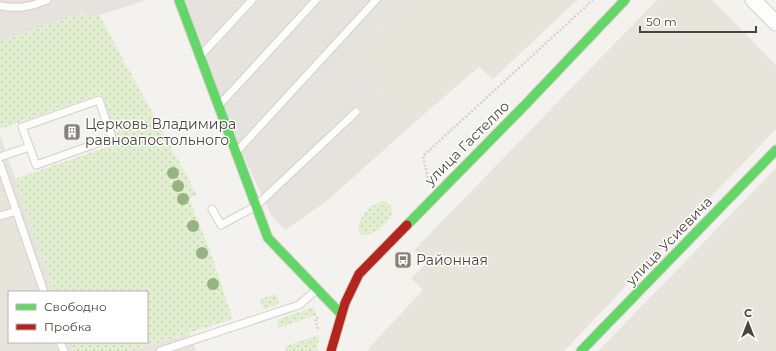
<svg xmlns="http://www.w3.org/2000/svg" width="776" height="351" font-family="Montserrat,sans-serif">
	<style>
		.residential { fill: #e7e4dc }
		.industrial { fill: #e6e2de }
		.grass { fill: url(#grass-dots) }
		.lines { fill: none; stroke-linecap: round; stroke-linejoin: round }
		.lane-casing { stroke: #d2d0cb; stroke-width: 9 }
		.street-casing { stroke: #d2d0cb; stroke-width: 17 }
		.fast-casing { stroke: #d3cfc5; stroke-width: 11 }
		.jam-casing { stroke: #d3cfc5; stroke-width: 11 }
		.path { stroke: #d3d2cc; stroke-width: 2.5; stroke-dasharray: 2 2; stroke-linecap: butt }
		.lane { stroke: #fdfdfc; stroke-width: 7 }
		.street { stroke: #fdfdfc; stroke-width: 15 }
		.fast { stroke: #63d668; stroke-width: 9 }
		.jam { stroke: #b3261e; stroke-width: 9 }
		.tree { fill: #96b382 }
		.labels { text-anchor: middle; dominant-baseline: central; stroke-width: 3; stroke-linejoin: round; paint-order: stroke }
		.poi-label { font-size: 14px; fill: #4b4439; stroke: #fff; text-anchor: start }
		.street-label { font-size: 14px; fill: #4b4439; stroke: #fff }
	</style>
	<defs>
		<pattern id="grass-dots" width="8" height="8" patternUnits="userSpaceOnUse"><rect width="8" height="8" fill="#e1eecf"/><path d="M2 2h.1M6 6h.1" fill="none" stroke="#c3cdb2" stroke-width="1.8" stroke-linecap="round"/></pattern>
	</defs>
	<rect width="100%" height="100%" fill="#f4f2ee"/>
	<path class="residential" d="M403 0H577L493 79 479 67 407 129 373 88 363 72 347 58Z
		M657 0H712L776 65V129L564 351H369L368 349 423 290 411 278 426 264 414 250Z
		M0 135 54 292H9V342H71L74 351H0Z
		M776 168V351H598Z
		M190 333 196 351H131Z"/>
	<path class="industrial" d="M0 0H147L90 18 83 12 0 41Z
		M185 0H403L347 58 363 72 373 88 407 129 328 200 285 230 271 215 243 155Z"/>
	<path class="grass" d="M83 12 90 18 99 15 197 195 189 198 210 251 233 319 131 351H74L71 342H147V292H54L15 179 118 143 101 94 0 129V41Z
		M383 201C407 210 377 235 365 235 363 235 361 234 359 233 356 219 371 204 383 201Z
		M276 294 279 304 264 309 260 299Z
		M314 307 317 315 279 328 276 320Z
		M319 335 317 351H286L285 346Z"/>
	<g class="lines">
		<defs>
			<path id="lane" d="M0 6C19 9 30 7 47 0
				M202 54 252 0
				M99 100 112 138 36 165 22 127Z
				M221 103 316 0
				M238 150 376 0
				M0 157 29 147
				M0 164 44 292
				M212 209 221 225 256 206 356 112
				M0 216 17 211
				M60 342 64 351
				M160 351 299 305 315 291"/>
			<path id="street" d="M753 0 776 23"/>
			<path id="fast" d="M179 0 268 238 341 314
				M407 225 524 106 625 0
				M581 351 776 150"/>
			<path id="jam" d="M331 351 345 303 359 274 407 225"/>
		</defs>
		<use href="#lane" class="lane-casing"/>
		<use href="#street" class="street-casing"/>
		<use href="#fast" class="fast-casing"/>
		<use href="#jam" class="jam-casing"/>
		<path class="path" d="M428 178 423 156 593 0
			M318 329 315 319 319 317"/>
		<use href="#lane" class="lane"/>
		<use href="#street" class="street"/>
		<use href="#fast" class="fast"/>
		<use href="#jam" class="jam"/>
	</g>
	<g class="tree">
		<circle cx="173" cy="173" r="6"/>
		<circle cx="178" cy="186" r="6"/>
		<circle cx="183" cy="199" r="6"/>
		<circle cx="193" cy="226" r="6"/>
		<circle cx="202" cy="253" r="6"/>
		<circle cx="213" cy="284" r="6"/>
	</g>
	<defs>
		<symbol id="building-square" viewBox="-11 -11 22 22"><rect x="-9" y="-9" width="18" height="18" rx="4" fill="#868178" stroke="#fff"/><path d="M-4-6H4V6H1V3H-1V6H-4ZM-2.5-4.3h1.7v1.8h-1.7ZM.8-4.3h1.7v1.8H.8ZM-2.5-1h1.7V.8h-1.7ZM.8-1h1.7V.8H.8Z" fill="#fff"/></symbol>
		<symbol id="bus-square" viewBox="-11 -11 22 22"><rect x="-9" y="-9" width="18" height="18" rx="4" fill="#868178" stroke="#fff"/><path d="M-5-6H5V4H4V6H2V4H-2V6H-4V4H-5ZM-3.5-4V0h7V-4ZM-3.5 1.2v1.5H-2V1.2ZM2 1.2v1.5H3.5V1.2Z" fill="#fff"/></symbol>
	</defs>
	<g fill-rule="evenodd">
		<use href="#building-square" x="62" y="122" width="20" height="20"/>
		<use href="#bus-square" x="393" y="250" width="20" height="20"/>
	</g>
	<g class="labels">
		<g class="poi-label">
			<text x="85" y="124">Церковь Владимира<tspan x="85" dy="16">равноапостольного</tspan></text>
			<text x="416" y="260">Районная</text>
		</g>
		<g class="street-label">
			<text transform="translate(467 143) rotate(-45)">улица Гастелло</text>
			<text transform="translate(669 241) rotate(-46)">улица Усиевича</text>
		</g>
	</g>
	<rect x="8" y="291" width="140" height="52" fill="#ffffff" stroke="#b7b4b0"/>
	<rect x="16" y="304" width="20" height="6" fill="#63d668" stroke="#b7b4b0"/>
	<text x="44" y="311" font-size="12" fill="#4b4439">Свободно</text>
	<rect x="16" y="324" width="20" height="6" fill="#b3261e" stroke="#b7b4b0"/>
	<text x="44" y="331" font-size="12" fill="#4b4439">Пробка</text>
	<g transform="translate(748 323)" stroke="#ffffff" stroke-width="3" paint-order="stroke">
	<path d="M0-3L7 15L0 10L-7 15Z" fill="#4b4439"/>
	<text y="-6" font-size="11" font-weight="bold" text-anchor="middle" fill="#4b4439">С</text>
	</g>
	<path d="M640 26v6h116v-6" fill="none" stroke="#4b4439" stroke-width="2"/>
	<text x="646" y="26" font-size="12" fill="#4b4439" stroke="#ffffff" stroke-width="3" paint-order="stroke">50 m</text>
</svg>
